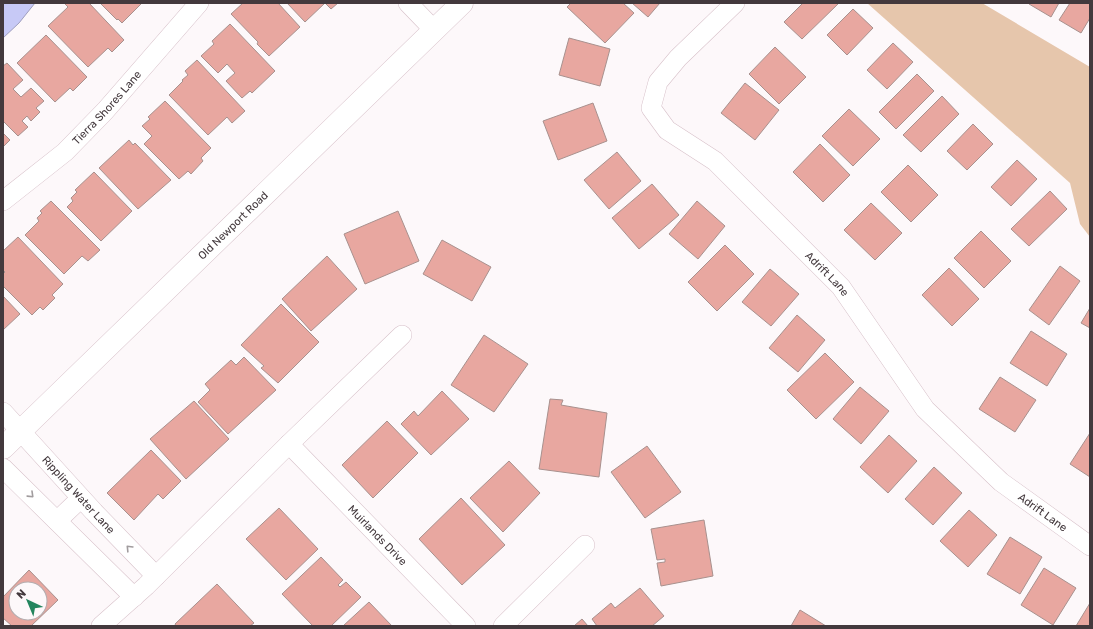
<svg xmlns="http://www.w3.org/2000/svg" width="1093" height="629" font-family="Rubik,sans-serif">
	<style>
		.green { fill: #e6c6ac }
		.water { fill: #c7c9f6; stroke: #9f9ebe }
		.building { fill: #e8a7a0; stroke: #a8918e; fill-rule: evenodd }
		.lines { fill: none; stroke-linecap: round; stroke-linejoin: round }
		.minor-casing { stroke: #d7c0c9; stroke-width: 20 }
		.tertiary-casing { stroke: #d7c0c9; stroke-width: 23 }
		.minor { stroke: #fff; stroke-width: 19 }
		.tertiary { stroke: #fff; stroke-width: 22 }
		.oneway { stroke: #a19c9e }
		.labels { text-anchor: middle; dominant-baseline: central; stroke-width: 3; stroke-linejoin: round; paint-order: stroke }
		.street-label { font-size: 11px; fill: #43393d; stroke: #fdf8fa }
	</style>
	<rect width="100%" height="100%" fill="#fdf8fa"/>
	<path class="green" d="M867 3H982L1090 67V237L1080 224 1070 183Z"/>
	<path class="water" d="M3 3H35L19 23 3 38Z"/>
	<path class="building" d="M64 3H89L124 40 112 52 108 48 88 67 48 26 68 7Z
		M100 3H142L122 23 118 19 117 20Z
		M243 3H278L300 27 269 56 257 44 258 42 231 14Z
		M287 3H338L331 9 325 3 305 22Z
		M571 3H623L634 13 605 43 567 7Z
		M632 3H660L648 17Z
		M803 3H839L802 39 784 22Z
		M1030 3H1059L1051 17 1029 4Z
		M1070 3H1090V18L1081 33 1059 20Z
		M853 9 873 28 847 55 827 35Z
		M230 24 275 71 252 93 250 91 242 98 226 81 235 73 227 64 218 73 201 56 214 44 212 41Z
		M46 35 87 77 73 91 70 88 55 102 17 63Z
		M569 38 610 49 600 86 559 75Z
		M893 43 913 62 887 89 867 70Z
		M775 47 806 77 779 104 749 74Z
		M197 60 245 111 232 123 227 117 208 135 169 95 183 81 182 80 188 75 185 71Z
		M7 63 23 80 13 89 21 97 31 88 44 101 36 108 40 112 31 121 27 116 22 121 28 127 18 136 3 121V66Z
		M917 74 934 91 896 129 879 112Z
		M745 83 779 110 755 140 721 113Z
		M942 96 959 114 921 152 903 135Z
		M165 101 211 148 201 158 203 161 191 174 188 171 179 179 144 144 152 136 142 126 150 119 148 117Z
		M593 103 607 141 558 160 543 121Z
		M849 109 880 139 853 166 822 136Z
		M973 124 993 144 967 170 947 151Z
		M3 133 10 140 3 147Z
		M129 140 133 145 135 143 171 180 138 209 99 168Z
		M820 144 850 175 823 202 793 172Z
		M617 152 641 181 609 209 584 180Z
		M1017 160 1037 179 1011 206 991 187Z
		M908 165 938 195 911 222 881 192Z
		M94 172 132 211 101 241 67 207 73 201 71 198 77 192 75 190Z
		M652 184 679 215 639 249 612 218Z
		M1050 191 1067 209 1029 246 1011 229Z
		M51 201 100 250 88 261 82 256 64 274 25 235 39 221 37 218 42 213 40 211Z
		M697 201 725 226 698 259 669 234Z
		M871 203 902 233 875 260 844 230Z
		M398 211 419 261 365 284 344 234Z
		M981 231 1011 261 984 288 954 258Z
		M18 237 63 284 52 295 55 298 43 310 40 307 32 315 3 286V274L5 272 3 270V251Z
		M442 240 491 267 472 301 423 274Z
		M725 245 754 274 717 311 688 282Z
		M327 256 357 289 311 331 282 299Z
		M1060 266 1080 281 1049 325 1029 310Z
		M949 268 979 299 952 326 922 295Z
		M770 269 799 294 771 326 742 302Z
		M3 296 20 314 3 330Z
		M281 304 319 342 278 383 261 368 264 366 241 345Z
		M1090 308V328L1081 323Z
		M797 315 825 340 798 372 769 348Z
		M1031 331 1067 354 1047 386 1010 363Z
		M484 335 528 364 494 412 451 385Z
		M825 353 854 382 816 419 787 390Z
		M244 357 276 390 228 434 198 402 210 390 205 384 231 360 236 365Z
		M1000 377 1036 400 1015 432 979 409Z
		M860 387 889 411 861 444 833 419Z
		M442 391 469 419 431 455 401 424 414 411 418 416Z
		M550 399 563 400 561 405 607 413 599 477 539 469Z
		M194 401 229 439 186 479 150 439Z
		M387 421 418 453 373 498 342 465Z
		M1090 433V477L1070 464Z
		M889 435 917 461 888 493 860 467Z
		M647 446 681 492 645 518 611 472Z
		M151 450 181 481 163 499 158 494 134 520 107 493Z
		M509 461 540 493 503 532 470 498Z
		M934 467 962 493 933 525 905 499Z
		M461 498 505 545 462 585 419 539Z
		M279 508 318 549 286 580 246 539Z
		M969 510 997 535 968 567 940 541Z
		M704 520 713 576 661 586 657 563 665 562V559L657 560 651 529Z
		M1010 537 1042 557 1020 594 987 574Z
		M321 557 343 580 338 585 340 587 346 582 361 597 331 626H313L282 594Z
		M1044 568 1076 588 1053 625 1021 605Z
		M29 570 58 600 31 626H12L3 618V597ZM16 589H40V613H16Z
		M217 584 254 623 250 626H176L175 624Z
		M640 588 664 616 652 626H597L592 619 611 603 615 608Z
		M369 602 392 626H343Z
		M1090 603V626H1076Z
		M800 610 826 626H791Z
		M582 619 588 626H574Z"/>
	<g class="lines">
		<defs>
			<g id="minor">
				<path d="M408 3 434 30"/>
				<path id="s1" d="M735 3 678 58 658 82 651 108 667 130 715 161 841 287 925 409 1001 482 1090 546"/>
				<path id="s2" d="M3 201 65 152 105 111 199 3"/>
				<path id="s3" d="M3 412 94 512 156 576"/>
				<path id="s4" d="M289 444 466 626"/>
				<path d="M3 468 134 597"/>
				<path d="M57 521 81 498"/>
				<path d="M101 626 146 586 289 444 402 335"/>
				<path d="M503 626 585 545"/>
			</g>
			<g id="tertiary">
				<path id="s5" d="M3 448 462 3"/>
			</g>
		</defs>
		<use href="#minor" class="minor-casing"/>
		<use href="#tertiary" class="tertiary-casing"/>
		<use href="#minor" class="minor"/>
		<use href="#tertiary" class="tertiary"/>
	</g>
	<defs><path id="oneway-chevron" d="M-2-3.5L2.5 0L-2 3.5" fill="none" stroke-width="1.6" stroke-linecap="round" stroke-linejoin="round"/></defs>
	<g class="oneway">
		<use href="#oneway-chevron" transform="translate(31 495) rotate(44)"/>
		<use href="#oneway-chevron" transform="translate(129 548) rotate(-134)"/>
	</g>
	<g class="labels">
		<g class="street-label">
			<text stroke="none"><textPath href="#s2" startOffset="140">Tierra Shores Lane</textPath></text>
			<text stroke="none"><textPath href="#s5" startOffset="320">Old Newport Road</textPath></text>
			<text stroke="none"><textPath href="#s1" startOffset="381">Adrift Lane</textPath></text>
			<text stroke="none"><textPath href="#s3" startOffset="112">Rippling Water Lane</textPath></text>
			<text stroke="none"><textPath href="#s1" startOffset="705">Adrift Lane</textPath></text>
			<text stroke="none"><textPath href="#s4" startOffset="127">Muirlands Drive</textPath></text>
		</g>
	</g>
	<rect width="1093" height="629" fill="none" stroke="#43393d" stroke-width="8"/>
	<g transform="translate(28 601) rotate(316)"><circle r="19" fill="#fdf8fa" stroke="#b3acae"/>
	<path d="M0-3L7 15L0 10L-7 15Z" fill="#23855e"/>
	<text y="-6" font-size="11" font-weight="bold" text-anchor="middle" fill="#43393d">N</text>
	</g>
</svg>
